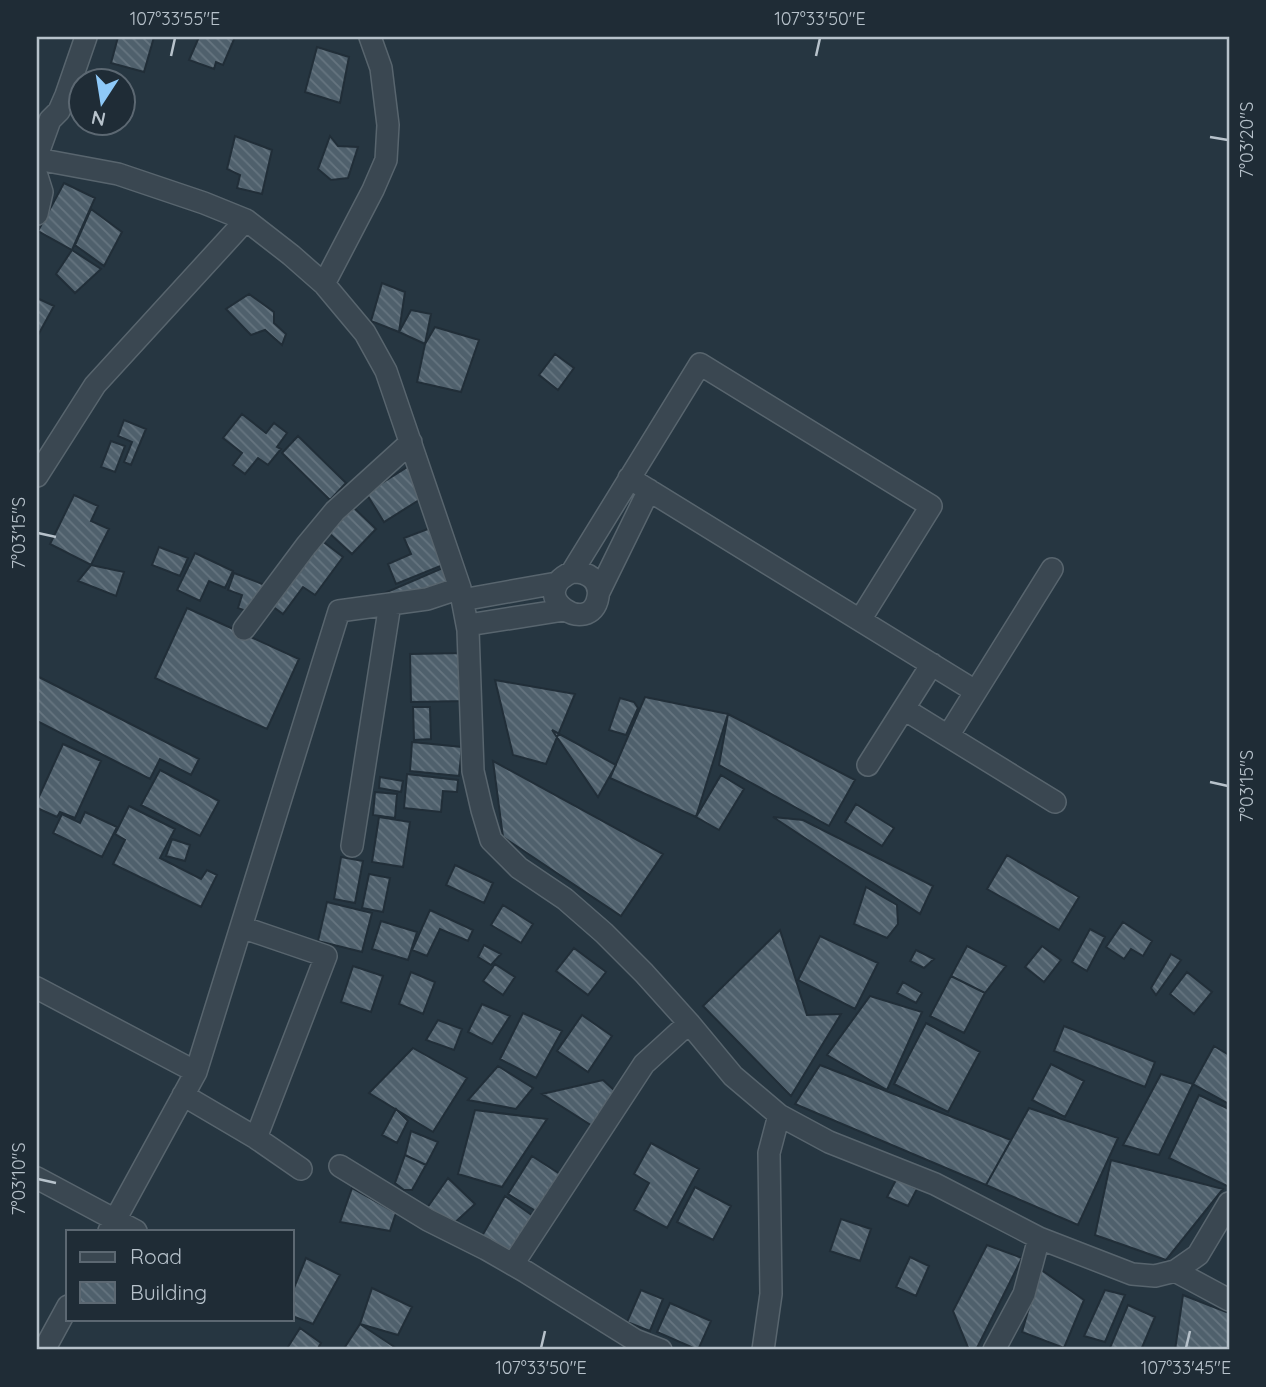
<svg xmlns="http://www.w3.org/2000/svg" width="1266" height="1387" font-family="Quicksand,sans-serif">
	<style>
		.building { fill: url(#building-back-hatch); stroke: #212e38; stroke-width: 2 }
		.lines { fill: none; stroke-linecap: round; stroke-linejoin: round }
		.minor-casing { stroke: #58656e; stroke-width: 24 }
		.minor { stroke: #3a4751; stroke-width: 21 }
		.ticks { fill: none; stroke: #b7c2cb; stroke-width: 2.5 }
		.neatline { fill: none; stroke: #b7c2cb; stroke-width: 2.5 }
		.ticks-label { font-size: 18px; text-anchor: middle; fill: #b7c2cb }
	</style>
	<defs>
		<pattern id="building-back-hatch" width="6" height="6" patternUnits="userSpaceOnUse" patternTransform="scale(1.75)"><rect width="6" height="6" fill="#4f606c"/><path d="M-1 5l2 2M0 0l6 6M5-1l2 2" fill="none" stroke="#667580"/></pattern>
	</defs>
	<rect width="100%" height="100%" fill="#263641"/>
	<path class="building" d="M118 37H154L144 72 111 63Z
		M199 37H235L223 65 216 62 214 69 189 60Z
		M317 47 349 57 340 103 305 92Z
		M235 136 272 150 262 194 237 188 240 175 227 169Z
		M330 136 338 146 358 147 348 178 331 180 318 169Z
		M64 183 95 198 72 250 38 231Z
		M91 209 122 232 104 266 75 245Z
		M72 250 101 269 75 293 56 274Z
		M382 283 405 292 399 332 371 321Z
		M249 294 274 312V323L286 334 282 345 265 330 251 335 226 309Z
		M37 298 54 306 37 337Z
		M411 310 431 314 425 344 399 332Z
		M435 327 479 340 461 392 417 382 425 344Z
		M555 354 574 368 558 390 539 375Z
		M242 414 266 433 274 423 287 433 277 447 281 449 268 465 258 458 245 474 233 465 242 453 223 438Z
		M124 420 146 429 131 465 124 462 132 442 118 436Z
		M298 436 346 483 330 500 282 453Z
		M111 441 125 446 115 472 101 467Z
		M409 466 427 495 384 522 366 493Z
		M74 495 98 506 91 521 109 529 91 565 50 544Z
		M353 507 376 529 352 554 329 533Z
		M433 527 448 563 396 584 388 564 411 554 404 538Z
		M321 540 343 557 315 595 303 587 283 614 272 606Z
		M159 547 188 558 180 576 152 565Z
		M195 553 233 571 225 588 209 581 200 601 177 590Z
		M91 565 124 572 116 596 78 581Z
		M445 567 454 588 389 615 380 595Z
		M234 573 265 585 254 614 238 608 242 595 228 590Z
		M187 608 299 659 267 729 155 678Z
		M463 653 464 701 411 702 410 654Z
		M37 676 199 759 191 775 160 759 150 779 37 721Z
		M495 680 575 694 546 764 513 755Z
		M645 697 728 714 696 817 610 778Z
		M620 698 634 702 638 708 626 735 609 730Z
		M413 707H430L431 739 414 740Z
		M728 714 855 780 829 826 719 765Z
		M552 730 616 765 598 797Z
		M412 742 462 747 459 776 410 771Z
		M63 744 101 761 75 818 60 812 57 817 37 808V801Z
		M493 761 663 854 621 916 503 837Z
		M160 770 219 801 200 836 141 805Z
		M407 774 458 780 457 792 443 791 441 812 404 808Z
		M721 775 744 789 719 830 696 817Z
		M380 777 403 781 401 792 379 788Z
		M375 792 397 794 395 818 373 815Z
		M856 804 894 828 882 846 845 822Z
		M129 806 175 829 160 858 201 879 207 870 217 875 201 907 113 864 125 840 115 834Z
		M85 812 117 827 102 857 53 833 62 814 80 823Z
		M379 817 410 822 403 867 372 862Z
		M773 817 803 820 933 886 920 914Z
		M172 839 190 845 185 861 166 856Z
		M1007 855 1079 897 1059 930 987 889Z
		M341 857 363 861 355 903 334 899Z
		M455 865 493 883 484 903 446 885Z
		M369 874 390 878 383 912 362 908Z
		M866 887 897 905 898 924 887 938 854 924Z
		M327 902 372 913 362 952 318 941Z
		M503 905 533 924 521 943 491 925Z
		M430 910 473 930 468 941 440 929 427 956 412 950Z
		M381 921 417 932 408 960 372 949Z
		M1123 922 1152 941 1143 956 1131 949 1124 959 1106 947Z
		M1090 929 1105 937 1087 971 1072 962Z
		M780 930 807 1015 841 1014 791 1096 703 1006Z
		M820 936 878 963 855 1009 798 980Z
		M484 945 501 954 491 965 478 957Z
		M967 946 1006 966 985 993 951 976Z
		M1042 946 1061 960 1044 982 1025 967Z
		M574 948 606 972 588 995 556 971Z
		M916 950 934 959 924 968 910 961Z
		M1171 954 1181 960 1156 995 1151 988Z
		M495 964 515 977 503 995 483 981Z
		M353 966 383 976 371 1012 341 1002Z
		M411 972 435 982 423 1014 399 1004Z
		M1187 972 1212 992 1194 1014 1170 994Z
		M951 976 985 993 964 1033 930 1016Z
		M903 982 922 993 916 1003 897 993Z
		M870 996 922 1012 887 1090 827 1055Z
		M482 1004 510 1016 492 1044 468 1032Z
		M523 1013 562 1031 536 1078 500 1059Z
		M582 1015 612 1036 588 1072 557 1051Z
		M438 1020 462 1029 454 1050 426 1040Z
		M926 1023 980 1052 948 1112 894 1084Z
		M1064 1026 1155 1062 1145 1087 1054 1051Z
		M1214 1046 1229 1055V1104L1193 1084Z
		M413 1048 467 1078 433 1132 369 1093Z
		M1051 1064 1084 1081 1065 1117 1032 1100Z
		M820 1065 1011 1140 986 1185 795 1104Z
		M498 1066 533 1088 516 1109 468 1100Z
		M1161 1074 1193 1084 1159 1155 1123 1145Z
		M603 1080 616 1092 594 1127 542 1094Z
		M1199 1095 1229 1109V1187L1169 1158Z
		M1029 1108 1118 1138 1078 1225 986 1185Z
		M396 1109 408 1121 397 1143 382 1135Z
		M475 1110 547 1119 502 1187 458 1174Z
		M411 1131 438 1142 426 1165 405 1155Z
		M651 1143 699 1169 667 1228 634 1210 649 1183 634 1174Z
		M405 1155 426 1165 412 1190H404L395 1183Z
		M532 1156 563 1176 539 1213 508 1194Z
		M1111 1160 1223 1189 1166 1260 1095 1235Z
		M448 1178 475 1204 450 1227 427 1208Z
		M897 1178 917 1189 908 1206 887 1197Z
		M695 1187 731 1206 713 1240 677 1222Z
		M352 1188 396 1213 390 1231 340 1222Z
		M505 1196 533 1216 515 1253 482 1236Z
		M841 1219 871 1229 860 1261 830 1251Z
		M987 1245 1022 1258 976 1350H969L953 1311Z
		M910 1257 929 1266 916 1296 896 1287Z
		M306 1258 340 1275 313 1324 292 1316V1293Z
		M1040 1269 1084 1300 1064 1348 1022 1332Z
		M372 1288 412 1307 398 1335 360 1324Z
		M641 1290 663 1299 650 1331 627 1322Z
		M1105 1290 1125 1295 1105 1342 1084 1336Z
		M1183 1295 1229 1313V1350H1175Z
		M670 1303 711 1321 698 1350 657 1332Z
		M1128 1305 1155 1317 1141 1350H1109Z
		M360 1324 396 1348 395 1350H343Z
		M300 1328 321 1343 317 1350H286Z"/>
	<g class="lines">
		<defs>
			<path id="minor" d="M37 156 50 120 59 111 66 95 86 37
				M37 159 118 174 204 203 246 220 291 255 324 284 365 333 386 371 460 588 468 630 473 771 482 810 491 840 519 868 565 899 604 933 644 973 689 1023 733 1076 779 1115 829 1142 935 1184 1039 1238 1132 1274 1155 1276 1175 1271 1198 1255 1229 1203
				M37 176 42 192 37 214
				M324 284 373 190 386 160 388 125 381 68 370 37
				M37 476 95 385 246 220
				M629 478 975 691
				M572 572C587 571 601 580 598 597 591 639 523 595 572 572L700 364 931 506 860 620
				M599 592 649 490
				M462 600 557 583
				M468 625 564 610
				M244 629 306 546 335 511 411 442
				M904 709 1055 802
				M948 736 1052 569
				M868 765 932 664
				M352 846 390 604
				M241 927 326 956 256 1138 301 1169
				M37 988 196 1072 339 611 427 599 460 588
				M183 1095 256 1138
				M340 1166 428 1220 486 1249 526 1272 635 1340 661 1350
				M37 1178 136 1231
				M109 1231 196 1072
				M513 1264 644 1064 689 1023
				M1175 1271 1229 1300
				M44 1350 68 1306
				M763 1350 771 1294 769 1153 779 1115
				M994 1350 1024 1294 1039 1238"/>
		</defs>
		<use href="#minor" class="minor-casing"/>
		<use href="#minor" class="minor"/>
	</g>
	<path class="ticks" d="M171 56 175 38M816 56 820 38M1210 137 1228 140M38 533 56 537M1210 782 1228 786M38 1179 56 1183M541 1348 545 1331M1186 1348 1190 1331"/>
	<rect width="1266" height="1387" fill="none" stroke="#1f2c36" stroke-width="77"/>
	<rect x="66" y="1230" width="228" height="91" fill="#1f2c36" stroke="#5c6872" stroke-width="2"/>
	<rect x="80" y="1252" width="35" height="10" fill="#3a4751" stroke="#5c6872" stroke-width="2"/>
	<text x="130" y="1264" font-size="21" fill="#b7c2cb">Road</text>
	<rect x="80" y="1282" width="35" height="21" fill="url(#building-back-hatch)" stroke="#5c6872" stroke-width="2"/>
	<text x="130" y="1300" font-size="21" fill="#b7c2cb">Building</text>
	<g transform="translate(102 102) rotate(192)"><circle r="33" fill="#1f2c36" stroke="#5c6872" stroke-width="2"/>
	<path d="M0-5L12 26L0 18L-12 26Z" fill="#8ec9f8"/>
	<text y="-10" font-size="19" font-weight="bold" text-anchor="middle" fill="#b7c2cb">N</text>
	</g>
	<rect x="38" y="38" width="1190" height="1310" class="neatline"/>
	<g class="ticks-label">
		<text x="175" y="25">107°33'55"E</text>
		<text x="820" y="25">107°33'50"E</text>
		<text transform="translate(1247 140) rotate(-90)" y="6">7°03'20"S</text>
		<text transform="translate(19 533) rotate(-90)" y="6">7°03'15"S</text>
		<text transform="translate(1247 786) rotate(-90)" y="6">7°03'15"S</text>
		<text transform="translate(19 1179) rotate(-90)" y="6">7°03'10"S</text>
		<text x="541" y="1374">107°33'50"E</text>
		<text x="1186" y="1374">107°33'45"E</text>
	</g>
</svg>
